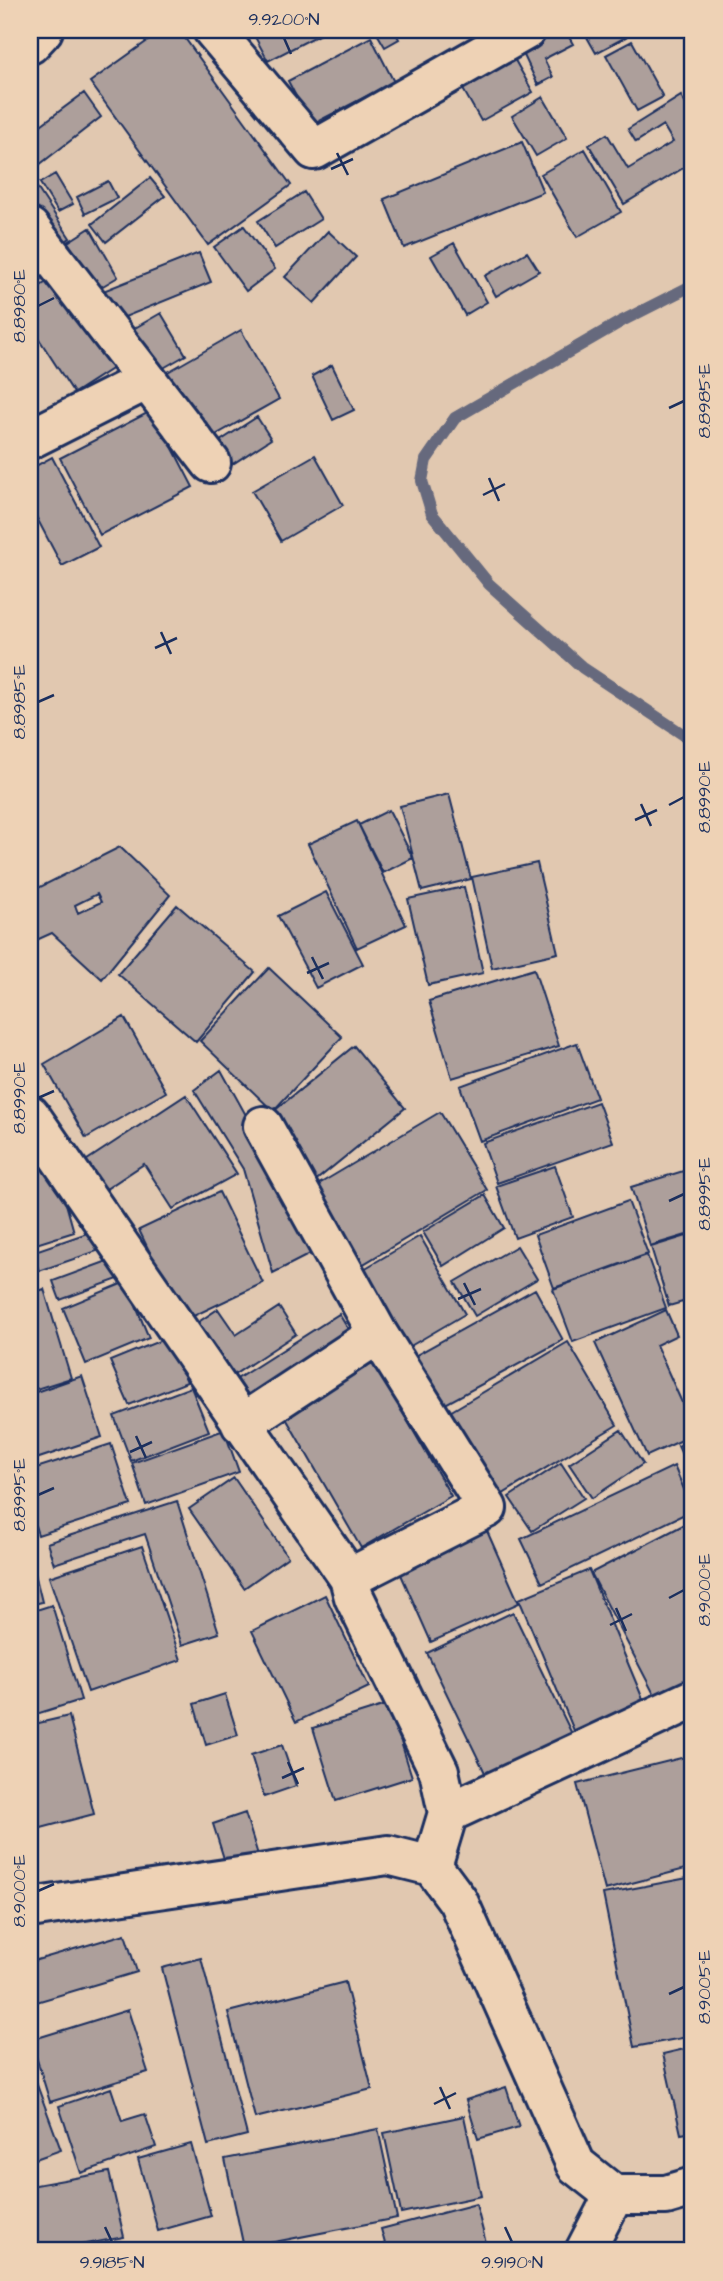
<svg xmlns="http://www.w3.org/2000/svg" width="723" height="2281" font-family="'Architects Daughter',sans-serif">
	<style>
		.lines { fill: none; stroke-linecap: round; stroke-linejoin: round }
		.stream { stroke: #66697d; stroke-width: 12 }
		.building { fill: #ad9f9b; stroke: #1b2f5e; stroke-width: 2; fill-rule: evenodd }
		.street-casing { stroke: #1b2f5e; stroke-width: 44 }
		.secondary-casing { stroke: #1b2f5e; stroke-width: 44 }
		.street { stroke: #eed2b5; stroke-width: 38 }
		.secondary { stroke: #eed2b5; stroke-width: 38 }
		.ticks { fill: none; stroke: #1b2f5e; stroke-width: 2.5 }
		.neatline { fill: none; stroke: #1b2f5e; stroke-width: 2.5 }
		.ticks-label { font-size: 18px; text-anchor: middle; fill: #1b2f5e }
	</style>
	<rect width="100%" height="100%" fill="#e1c8b0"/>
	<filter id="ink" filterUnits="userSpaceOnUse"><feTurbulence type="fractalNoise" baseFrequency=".0143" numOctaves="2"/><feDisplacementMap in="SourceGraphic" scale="14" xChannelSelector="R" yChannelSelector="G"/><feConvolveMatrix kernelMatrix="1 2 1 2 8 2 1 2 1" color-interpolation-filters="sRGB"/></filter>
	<g filter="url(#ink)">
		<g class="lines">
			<path class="stream" d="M693 285 622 321 455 418 426 460 422 481 432 514 489 584 583 668 693 741"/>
		</g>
		<path class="building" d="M163 30H179L291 185 208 245 90 82Z
			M268 30H328L268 61 255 37Z
			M375 30H394L399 39 385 47Z
			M554 30H565L573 44 544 59 553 77 538 85 520 47Z
			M583 30H621L626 37 596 53Z
			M371 37 394 82 311 125 288 81Z
			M632 41 663 97 637 111 606 55Z
			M512 55 533 92 481 121 460 84Z
			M84 93 101 117 30 172V133Z
			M681 96 693 116V162L624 204 589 145 607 134 628 169 673 142 663 125 636 142 628 129Z
			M543 97 567 138 536 156 512 116Z
			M522 142 543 192 404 248 384 199Z
			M585 149 621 212 577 237 541 174Z
			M55 174 73 204 58 212 40 183Z
			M30 177 70 238 56 248 30 208Z
			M150 178 165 196 106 242 92 224Z
			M108 181 117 198 85 214 77 197Z
			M304 192 321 219 275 248 258 221Z
			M244 226 275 269 246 291 214 247Z
			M90 228 118 277 96 290 68 242Z
			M328 231 356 257 314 303 285 277Z
			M454 243 487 302 465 315 431 256Z
			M30 247 43 264 30 274Z
			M527 252 539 271 496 296 485 276Z
			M199 253 211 282 115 321 103 291Z
			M57 275 116 366 74 393 30 325V293Z
			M161 313 186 355 153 374 128 332Z
			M241 330 279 399 205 441 166 373Z
			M332 365 354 410 333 420 312 376Z
			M153 410 193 487 100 535 60 458Z
			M257 417 271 439 228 467 214 445Z
			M315 455 343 505 281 541 252 491Z
			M52 457 99 547 62 566 30 505V469Z
			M449 794 471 879 422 891 400 806Z
			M389 810 413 858 383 873 359 825Z
			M357 821 406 925 357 948 308 844Z
			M120 847 170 895 102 979 52 933 30 943V892ZM97 894 101 902 78 913 75 905Z
			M537 863 558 953 492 968 472 877Z
			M464 887 483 973 428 985 408 899Z
			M326 892 363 964 316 988 278 916Z
			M177 905 255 972 196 1042 118 974Z
			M269 968 342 1037 273 1111 200 1041Z
			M534 969 559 1046 452 1078 429 1001Z
			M124 1017 166 1092 86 1138 44 1064Z
			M577 1043 597 1098 480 1141 460 1086Z
			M354 1046 405 1108 314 1182 263 1120Z
			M221 1070 320 1249 273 1273 243 1169 194 1090Z
			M186 1095 237 1174 173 1209 144 1164 97 1195 78 1166Z
			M598 1102 613 1142 497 1183 483 1143Z
			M440 1112 487 1190 360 1266 314 1187Z
			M54 1161 74 1232 30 1246V1168Z
			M555 1166 573 1217 515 1238 496 1186Z
			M693 1168V1233L650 1246 631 1187Z
			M219 1192 263 1283 183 1321 139 1230Z
			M485 1195 504 1228 443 1266 423 1232Z
			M628 1201 648 1254 554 1288 535 1235Z
			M93 1231 100 1250 39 1271 32 1252Z
			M693 1234V1299L669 1306 651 1247Z
			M420 1236 465 1314 402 1351 357 1273Z
			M517 1246 537 1279 475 1316 455 1282Z
			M647 1255 666 1308 573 1342 553 1289Z
			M113 1259 121 1278 60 1300 53 1281Z
			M126 1282 149 1338 86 1364 63 1308Z
			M44 1289 71 1378 30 1391V1294Z
			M535 1289 563 1340 440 1407 413 1357Z
			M279 1307 296 1334 223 1382 188 1329 218 1309 236 1335Z
			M666 1310 677 1335 656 1345 693 1427V1435L647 1456 595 1343Z
			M339 1314 356 1342 249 1409 232 1382Z
			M169 1337 187 1382 129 1405 110 1361Z
			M568 1342 617 1425 498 1497 448 1413Z
			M373 1361 451 1496 361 1548 283 1413Z
			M82 1376 102 1437 30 1461V1394Z
			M191 1387 209 1431 131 1461 114 1416Z
			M224 1430 239 1472 146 1505 132 1463Z
			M621 1430 643 1464 592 1498 569 1464Z
			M693 1439V1479L678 1446Z
			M111 1444 131 1505 38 1535 30 1510V1470Z
			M561 1463 584 1498 532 1531 509 1497Z
			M674 1466 693 1510 542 1583 521 1539Z
			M234 1478 288 1557 244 1588 189 1509Z
			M177 1501 219 1633 182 1645 145 1534 54 1564 47 1543Z
			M693 1520V1683L658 1702 591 1573Z
			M487 1531 519 1603 431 1642 399 1570Z
			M142 1546 181 1660 88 1692 49 1577Z
			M30 1553 42 1602 30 1605Z
			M589 1570 645 1704 575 1733 519 1599Z
			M325 1595 369 1687 296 1722 252 1631Z
			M52 1605 81 1700 30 1716V1612Z
			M513 1612 573 1736 487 1777 427 1653Z
			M225 1694 238 1735 206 1745 194 1704Z
			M389 1704 412 1777 336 1801 313 1728Z
			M69 1716 94 1814 30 1831V1725Z
			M282 1745 296 1786 264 1797 251 1755Z
			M693 1755V1867L605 1890 577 1784Z
			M245 1813 258 1855 226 1865 213 1824Z
			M693 1877V2036L634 2047 603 1894Z
			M125 1934 137 1972 30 2004V1962Z
			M201 1958 247 2135 208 2145 162 1968Z
			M345 1982 372 2089 255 2118 228 2012Z
			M128 2010 148 2072 50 2102 31 2040Z
			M693 2047V2132L681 2134 663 2054Z
			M30 2066 61 2150 30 2161Z
			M506 2087 519 2127 478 2139 466 2100Z
			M111 2088 122 2121 145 2114 156 2147 81 2173 59 2106Z
			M464 2116 481 2196 401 2213 384 2133Z
			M378 2129 397 2218 244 2248 225 2159Z
			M191 2144 211 2216 158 2231 138 2159Z
			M109 2172 124 2237 49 2251H30V2186Z
			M476 2204 488 2251H387L381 2229Z
			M196 2244 198 2251H167Z
			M285 2244 287 2251H260Z"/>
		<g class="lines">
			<defs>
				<path id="street" d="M213 30 314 150 526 30
					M30 44 43 30
					M30 228 211 463
					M30 439 147 380
					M30 1115 349 1578 354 1597 439 1771 448 1813 432 1866
					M263 1126 378 1334 487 1508 349 1578
					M241 1424 378 1334
					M448 1813 693 1699
					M585 2251 614 2195"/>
				<path id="secondary" d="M30 1908 388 1855 432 1866 458 1901 576 2165 614 2195H666L693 2187"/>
			</defs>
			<use href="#street" class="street-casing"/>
			<use href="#secondary" class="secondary-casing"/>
			<use href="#street" class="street"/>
			<use href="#secondary" class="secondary"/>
		</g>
	</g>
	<path class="ticks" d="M284 38 291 54M337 153 348 175M331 169 353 159M38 306 54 298M669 408 684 401M489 478 499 501M483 495 505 484M161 632 171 654M155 648 177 638M38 702 54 695M641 804 651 826M669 805 684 797M635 820 657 810M312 957 323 979M307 973 329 963M38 1098 54 1091M669 1201 684 1194M464 1283 475 1305M458 1299 481 1289M136 1436 146 1458M130 1452 152 1442M38 1495 54 1488M669 1598 684 1590M616 1608 626 1631M610 1625 632 1614M288 1762 298 1784M282 1778 304 1768M38 1891 54 1884M669 1994 684 1987M440 2087 450 2109M434 2104 456 2093M105 2227 112 2242M505 2227 512 2242"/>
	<rect width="723" height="2281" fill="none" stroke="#eed2b5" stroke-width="77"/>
	<rect x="38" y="38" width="646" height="2204" class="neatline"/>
	<g class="ticks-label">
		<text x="284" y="25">9.9200°N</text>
		<text transform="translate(19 306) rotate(-90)" y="6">8.8980°E</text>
		<text transform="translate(704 401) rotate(-90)" y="6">8.8985°E</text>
		<text transform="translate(19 702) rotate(-90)" y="6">8.8985°E</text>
		<text transform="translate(704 797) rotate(-90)" y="6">8.8990°E</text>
		<text transform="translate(19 1098) rotate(-90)" y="6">8.8990°E</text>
		<text transform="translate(704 1194) rotate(-90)" y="6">8.8995°E</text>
		<text transform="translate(19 1495) rotate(-90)" y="6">8.8995°E</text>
		<text transform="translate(704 1590) rotate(-90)" y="6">8.9000°E</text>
		<text transform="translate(19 1891) rotate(-90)" y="6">8.9000°E</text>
		<text transform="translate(704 1987) rotate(-90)" y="6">8.9005°E</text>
		<text x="112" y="2268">9.9185°N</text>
		<text x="512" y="2268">9.9190°N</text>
	</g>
</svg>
